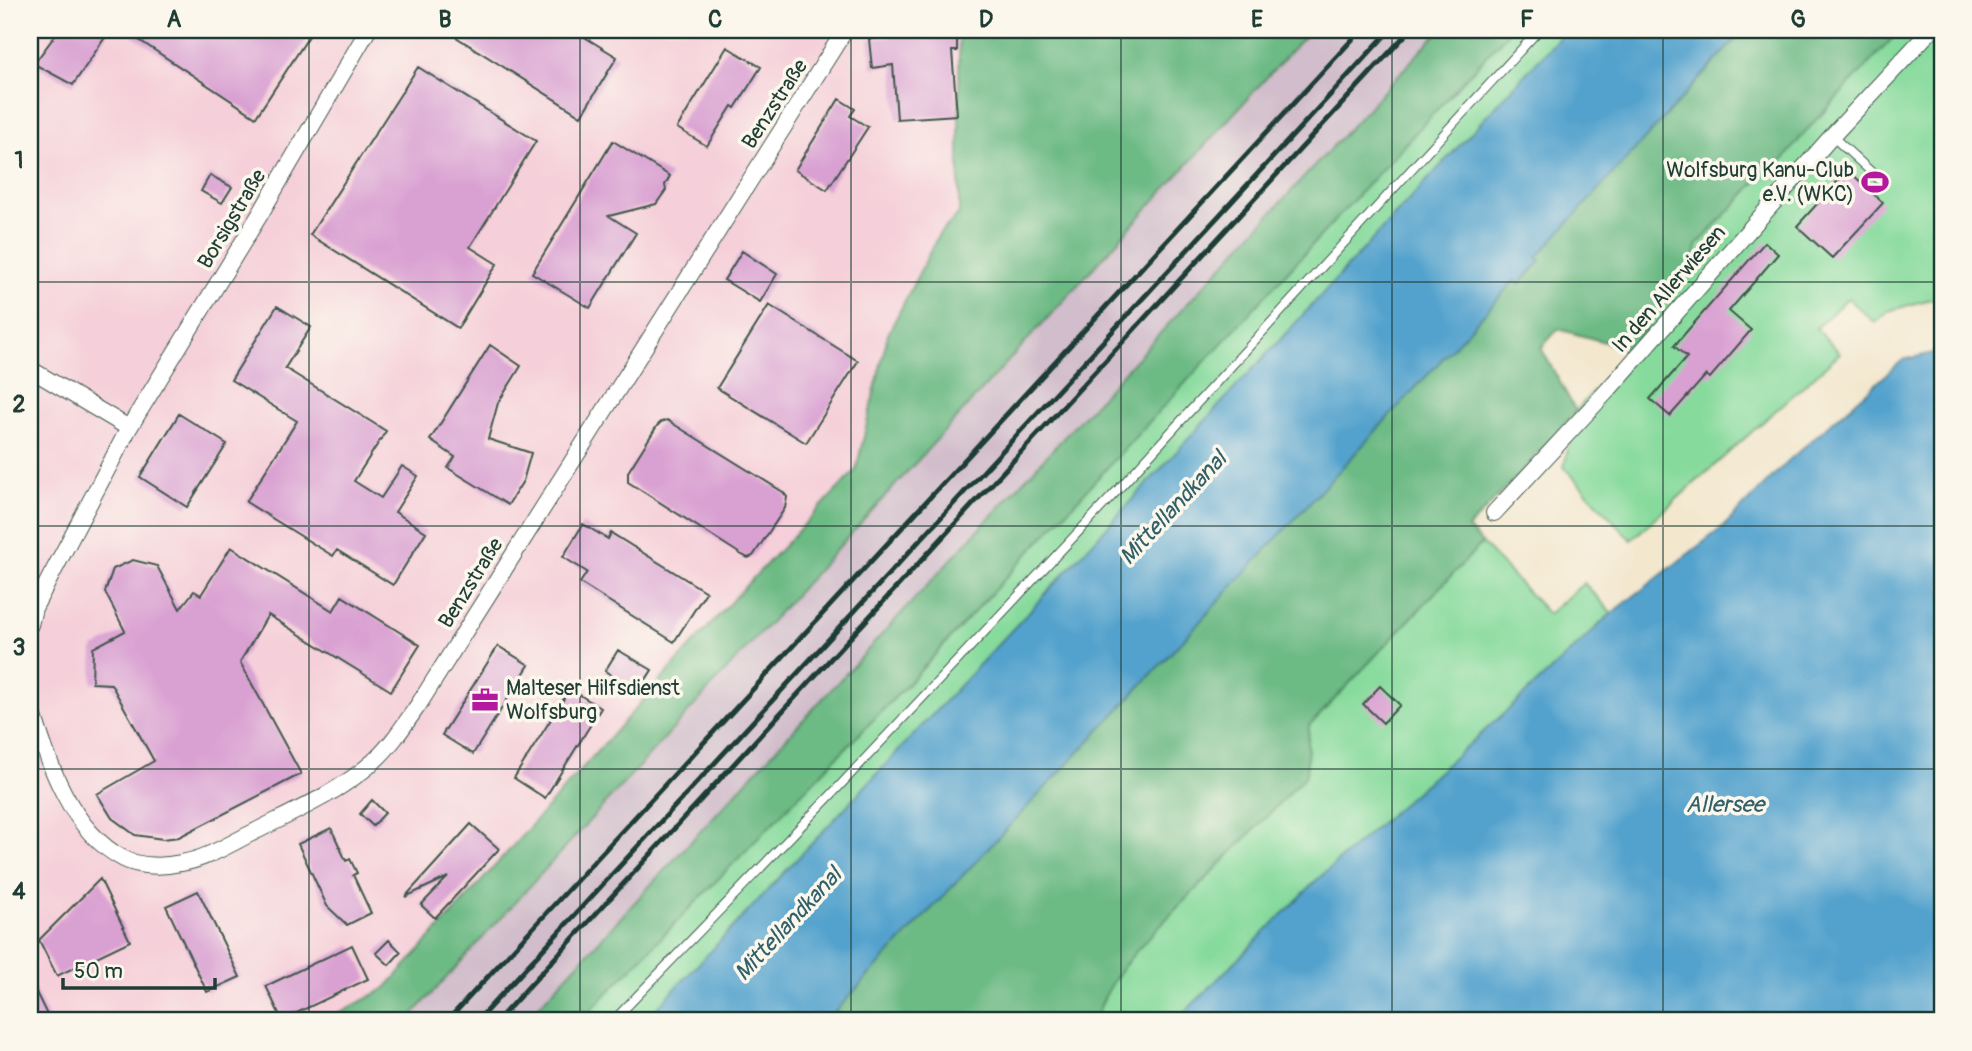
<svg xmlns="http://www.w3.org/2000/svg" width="1972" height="1051" font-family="Pangolin,sans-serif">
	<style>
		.built { fill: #f5cfd9 }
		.industrial { fill: #d1bdcb }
		.green { fill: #86da9c; stroke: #528c68; stroke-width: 2 }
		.forest { fill: #6cba84; stroke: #467c5c; stroke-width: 2 }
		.water { fill: #53a2cd; stroke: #397080; stroke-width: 2 }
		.building { fill: #d9a0d2 }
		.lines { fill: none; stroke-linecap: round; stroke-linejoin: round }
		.lane-casing { stroke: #3f564b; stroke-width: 10 }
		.street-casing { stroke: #3f564b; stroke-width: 18 }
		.lane { stroke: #fff; stroke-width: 8 }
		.street { stroke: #fff; stroke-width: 16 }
		.rail { stroke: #1f3d34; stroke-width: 5 }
		.grid { fill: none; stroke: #1f3d34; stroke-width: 2; stroke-opacity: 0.55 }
		.labels { text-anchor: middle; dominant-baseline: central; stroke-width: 7; stroke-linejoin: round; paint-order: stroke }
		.street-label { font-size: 21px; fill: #1f3d34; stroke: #fbf7ec }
		.poi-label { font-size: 21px; fill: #1f3d34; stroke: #fbf7ec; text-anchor: end }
		.water-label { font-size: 23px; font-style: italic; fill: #31606a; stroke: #fbf7ec }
		.neatline { fill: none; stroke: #1f3d34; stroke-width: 2.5 }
		.grid-label { font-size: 23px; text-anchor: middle; font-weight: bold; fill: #1f3d34 }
	</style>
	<rect width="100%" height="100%" fill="#fbf7ec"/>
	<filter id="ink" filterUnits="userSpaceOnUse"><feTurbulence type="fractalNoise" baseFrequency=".0143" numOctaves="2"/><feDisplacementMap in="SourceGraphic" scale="14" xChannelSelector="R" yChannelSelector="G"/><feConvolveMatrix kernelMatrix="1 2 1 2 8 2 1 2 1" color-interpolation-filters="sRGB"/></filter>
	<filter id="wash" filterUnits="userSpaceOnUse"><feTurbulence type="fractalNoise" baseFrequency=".00686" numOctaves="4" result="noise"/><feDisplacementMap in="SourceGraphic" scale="28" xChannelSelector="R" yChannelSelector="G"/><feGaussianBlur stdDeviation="1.57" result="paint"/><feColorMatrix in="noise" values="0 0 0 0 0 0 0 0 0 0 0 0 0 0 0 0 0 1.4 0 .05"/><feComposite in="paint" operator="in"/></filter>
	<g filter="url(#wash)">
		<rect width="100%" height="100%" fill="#f3e7ce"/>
		<path class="built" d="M41 30H959V214L939 234 888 334 856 470 737 595 386 988 325 1021H30V45Z"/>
		<path class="industrial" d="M1310 30H1440L525 1021H407Z"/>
		<path class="green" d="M1510 30H1566L1024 617 645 1021H580L907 685Z
			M1900 30H1942V296L1888 311 1875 323 1848 298 1816 328 1840 353 1631 540 1564 467 1576 411 1630 349 1692 264 1698 244 1755 183 1785 158 1805 132Z
			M1482 543 1548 614 1584 583 1612 613 1518 701 1319 878 1176 1021H1096C1106 972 1168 918 1202 883 1237 847 1272 811 1306 775L1309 726Z"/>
		<path class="forest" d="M959 30H1310L407 1021H325L386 988 737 595 856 470 888 334 939 234 959 214Z
			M1440 30H1510L907 685 580 1021H525Z
			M1744 30H1900L1805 132 1785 158 1755 183 1698 244 1692 264 1630 349 1558 329 1541 348 1576 411 1524 469 1468 528 1482 543 1309 726 1306 775C1272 811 1237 847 1202 883 1168 918 1106 972 1096 1021H826L1121 707 1515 280 1520 284 1540 262 1536 258Z"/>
		<path class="water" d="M1566 30H1744L1537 257 1541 261 1519 284 1515 280 1121 707 826 1021H645L1024 617Z
			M1942 351V1021H1176L1319 878 1518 701 1612 613 1723 527 1788 461 1903 360Z"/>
		<g id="blocks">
			<path class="building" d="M59 30H110L73 85 34 64Z
				M124 30H313L256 117Z
				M445 30H573L617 57 581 116Z
				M892 30H957V51H952L957 115 897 119 893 65 872 68 869 39 893 36Z
				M727 47 761 67 735 108 732 106 707 146 677 128Z
				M418 67 536 141 470 247 497 264 458 328 310 235Z
				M839 99 855 109 850 116 868 127 827 190 795 170Z
				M613 141 670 176 665 185 666 190 656 204 609 216 636 233 590 308 532 273Z
				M1848 170 1883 203 1832 258 1797 226Z
				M210 175 232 187 222 203 201 191Z
				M1765 242 1778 254 1729 311 1751 330 1710 378 1706 375 1670 416 1650 399 1687 357 1674 346Z
				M742 251 777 274 760 302 724 280Z
				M769 305 858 361 806 443 717 388Z
				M277 306 311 327 285 368 386 431 354 481 381 498 402 466 418 476 395 512 426 532 393 585 337 550 333 556 246 502 297 421 231 380Z
				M490 345 521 366 498 403 488 439 531 453 523 481 508 505 448 468 455 457 430 440Z
				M179 414 227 444 187 507 140 477Z
				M667 420 783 492 787 497 785 508 753 556 748 558 742 555 628 482V472L657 426 661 422Z
				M583 524 608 539 611 533 706 592 674 642 580 583 587 572 563 557Z
				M231 547 333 611 342 596 420 645 391 691 268 615 240 662 301 774 179 837 163 839 135 835 112 818 97 794 154 761 111 684 92 683 93 648 125 631 105 592 113 569 133 560 157 566 180 609 194 591 201 595Z
				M498 646 529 665 473 754 442 735Z
				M618 650 652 670 638 692 605 671Z
				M1380 686 1400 705 1383 723 1363 704Z
				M570 689 601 708 545 798 514 778Z
				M372 800 385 813 373 826 360 814Z
				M471 824 499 849 435 918 421 905 448 877 405 897Z
				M331 828 346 861 350 859 357 873 353 875 371 913 347 925 327 906 298 844Z
				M100 879 130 941 57 976 39 940Z
				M198 891 240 977 207 992 166 906Z
				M389 940 401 952 389 965 376 953Z
				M352 945 368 979 282 1020 266 986Z
				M30 980 50 1021H30Z"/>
		</g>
	</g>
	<g filter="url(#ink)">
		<use href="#blocks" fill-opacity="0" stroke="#3f564b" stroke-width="2"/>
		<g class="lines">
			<defs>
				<path id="lane" d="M1832 136 1880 180
					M613 1021 830 796 1114 494 1539 30"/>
				<path id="street" d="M30 369 129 428
					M1494 513 1608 390 1832 136 1931 30
					M30 625 34 608 129 428 259 216 368 30
					M30 704C47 758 69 831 124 859 140 867 163 867 181 863 207 859 231 843 254 832 295 811 338 793 373 762 391 746 405 724 419 704L845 30"/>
			</defs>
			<use href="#lane" class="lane-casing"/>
			<use href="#street" class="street-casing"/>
			<use href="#lane" class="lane"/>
			<use href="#street" class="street"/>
			<path class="rail" d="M447 1021 1361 30
				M477 1021 1390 30
				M497 1021 1410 30"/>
		</g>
	</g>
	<path class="grid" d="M309 30V1021M580 30V1021M851 30V1021M1121 30V1021M1392 30V1021M1663 30V1021M30 282H1942M30 526H1942M30 769H1942"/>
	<defs>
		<symbol id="stadium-bare" viewBox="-9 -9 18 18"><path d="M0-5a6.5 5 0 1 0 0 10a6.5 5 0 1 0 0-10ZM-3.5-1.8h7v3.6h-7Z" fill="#b5179e" stroke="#fbf7ec" stroke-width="2.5" paint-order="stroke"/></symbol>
		<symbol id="office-bare" viewBox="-9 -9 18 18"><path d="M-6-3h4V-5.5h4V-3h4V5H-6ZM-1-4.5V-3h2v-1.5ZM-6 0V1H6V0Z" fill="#b5179e" stroke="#fbf7ec" stroke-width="2.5" paint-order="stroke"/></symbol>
	</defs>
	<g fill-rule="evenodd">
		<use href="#stadium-bare" x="1856" y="163" width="38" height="38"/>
		<use href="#office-bare" x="466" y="681" width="38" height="38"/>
	</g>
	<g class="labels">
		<g class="street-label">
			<text transform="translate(775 104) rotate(-57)">Benzstraße</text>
			<text transform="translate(232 219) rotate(-59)">Borsigstraße</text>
			<text transform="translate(1669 289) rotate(-49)">In den Allerwiesen</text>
			<text transform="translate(471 583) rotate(-58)">Benzstraße</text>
		</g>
		<g class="poi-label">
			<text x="1854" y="170">Wolfsburg Kanu-Club<tspan x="1854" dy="24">e.V. (WKC)</tspan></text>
			<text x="506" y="688" text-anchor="start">Malteser Hilfsdienst<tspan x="506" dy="24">Wolfsburg</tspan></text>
		</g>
		<g class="water-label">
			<text transform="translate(1173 508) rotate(-47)">Mittellandkanal</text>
			<text x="1725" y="804">Allersee</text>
			<text transform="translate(788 924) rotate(-47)">Mittellandkanal</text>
		</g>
	</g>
	<rect width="1972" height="1051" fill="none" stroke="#fbf7ec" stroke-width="77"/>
	<path d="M63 978v10h152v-10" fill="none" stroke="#1f3d34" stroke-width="3.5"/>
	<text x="74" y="978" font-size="21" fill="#1f3d34" stroke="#fbf7ec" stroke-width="5" paint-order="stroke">50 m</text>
	<rect x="38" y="38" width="1896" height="974" class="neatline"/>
	<g class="grid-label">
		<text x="174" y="27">A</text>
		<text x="445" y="27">B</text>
		<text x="715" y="27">C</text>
		<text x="986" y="27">D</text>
		<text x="1257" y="27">E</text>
		<text x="1527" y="27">F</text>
		<text x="1798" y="27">G</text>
		<text x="19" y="168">1</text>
		<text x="19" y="412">2</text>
		<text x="19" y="655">3</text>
		<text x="19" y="899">4</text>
	</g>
</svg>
